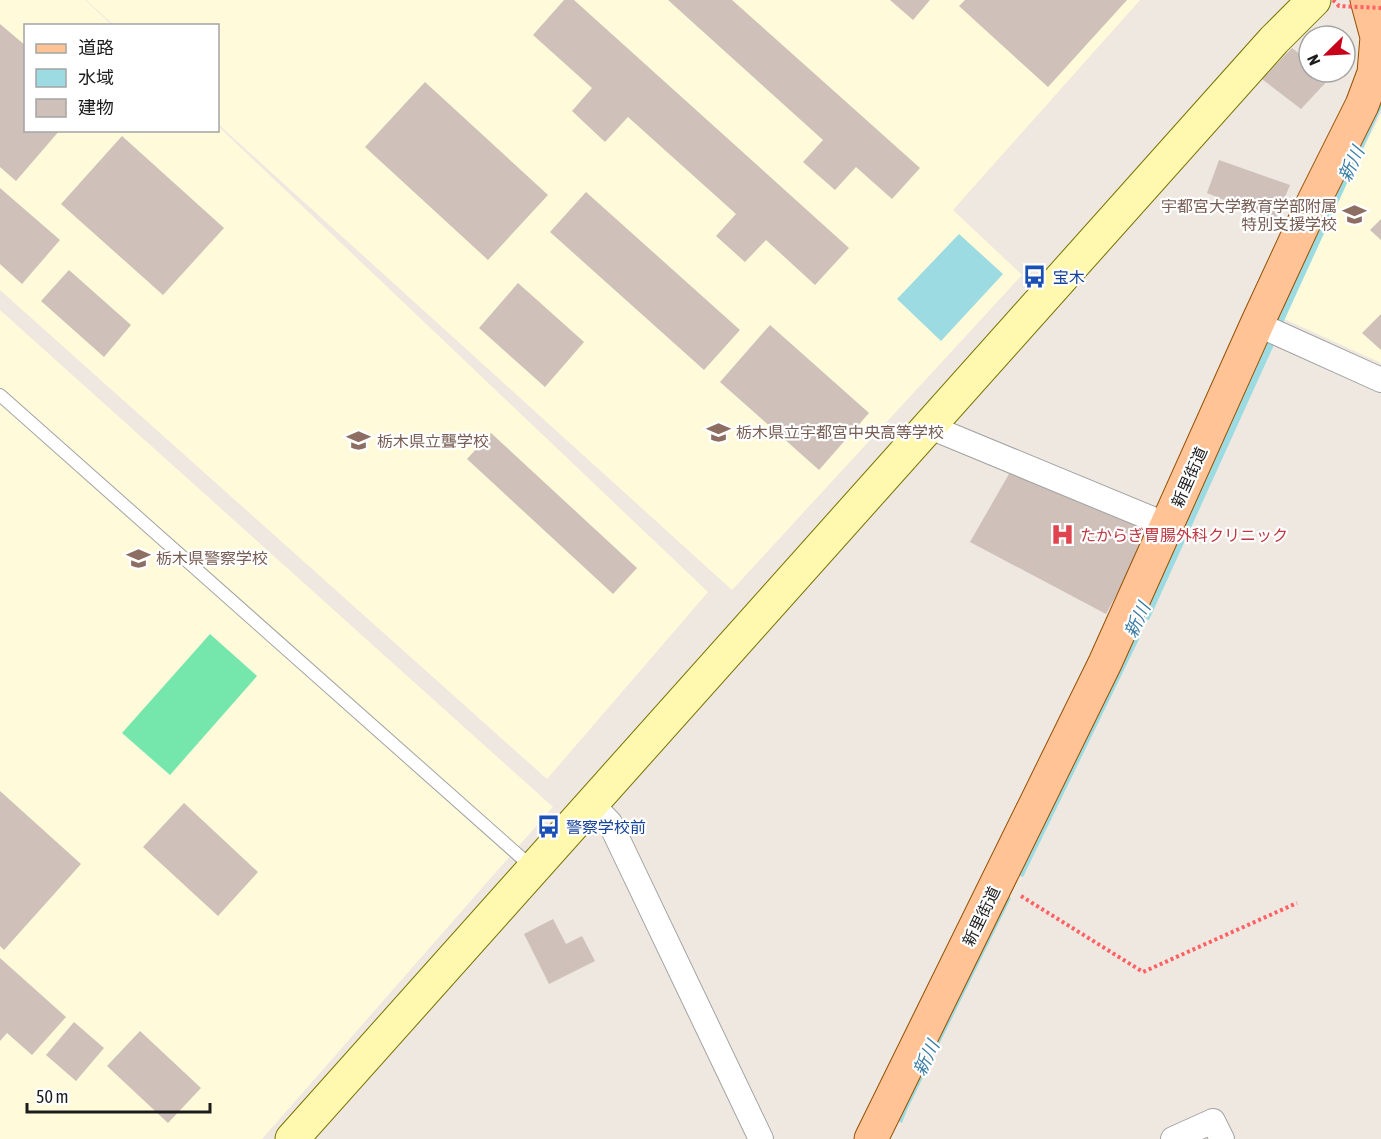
<svg xmlns="http://www.w3.org/2000/svg" width="1381" height="1139" font-family="'Asap Condensed','Noto Sans JP',sans-serif">
	<style>
		.education { fill: #fffad9 }
		.pitch { fill: #75e7ac }
		.water { fill: #9bdbe1 }
		.building { fill: #cfc0b9 }
		.lines { fill: none; stroke-linecap: round; stroke-linejoin: round }
		.lane-casing { stroke: #a3a3a3; stroke-width: 14 }
		.street-casing { stroke: #a3a3a3; stroke-width: 26 }
		.secondary-casing { stroke: #767300; stroke-width: 35 }
		.primary-casing { stroke: #944f00; stroke-width: 35 }
		.path { stroke: #ff6165; stroke-width: 4; stroke-dasharray: 3 3; stroke-linecap: butt }
		.lane { stroke: #fff; stroke-width: 12 }
		.street { stroke: #fff; stroke-width: 24 }
		.secondary { stroke: #fff8ae; stroke-width: 33 }
		.primary { stroke: #ffc395; stroke-width: 33 }
		.path-bridge { stroke: #ff6165; stroke-width: 4; stroke-dasharray: 3 3; stroke-linecap: butt }
		.labels { text-anchor: middle; dominant-baseline: central; stroke-width: 4.5; stroke-linejoin: round; paint-order: stroke }
		.education-label { font-size: 16px; fill: #785e54; stroke: #fff; text-anchor: start }
		.transit-label { font-size: 16px; fill: #164399; stroke: #fff; text-anchor: start }
		.street-label { font-size: 16px; fill: #1c1c1c; stroke: #fff }
		.health-label { font-size: 16px; fill: #be3a42; stroke: #fff; text-anchor: start }
		.water-label { font-size: 18px; font-style: italic; fill: #3a7da4; stroke: #fff }
	</style>
	<rect width="100%" height="100%" fill="#efe8e0"/>
	<path class="education" d="M0 0H85L112 25 26 26V130H218V126L708 592 547 779 0 290Z
		M86 0H1140L953 210 1022 275 732 590 218 124V26L114 25Z
		M1381 114V363L1278 316Z
		M0 310 553 807 262 1139H0Z"/>
	<path class="pitch" d="M210 634 257 676 170 775 122 733Z"/>
	<path class="water" d="M1381 88V109L1283 323 1275 319Z
		M959 234 1003 274 941 341 897 299Z
		M1268 333 1278 336 1149 620 1139 616Z
		M1133 630 1142 633 1023 877 1013 873Z
		M1004 894 1011 898 907 1110 902 1123 893 1118Z"/>
	<path class="building" d="M564 0H574L849 248 815 285 766 240 745 262 716 236 736 214 628 117 605 142 572 111 592 88 533 35Z
		M668 0H732L920 168 892 199 856 167 835 190 803 162 823 140Z
		M890 0H930L913 20Z
		M965 0H1127L1048 87 959 6Z
		M0 24 26 46V130H60L16 181 0 167Z
		M1292 48 1309 61V72H1324L1331 77 1301 109 1262 79Z
		M425 82 548 195 488 260 365 147Z
		M122 136 224 228 163 295 61 204Z
		M1219 160 1290 185 1275 221 1207 193Z
		M0 188 60 240 22 284 0 264Z
		M586 192 740 330 704 370 550 232Z
		M1381 219V240L1370 230Z
		M69 270 131 325 104 357 41 301Z
		M518 283 584 342 545 387 479 328Z
		M1381 314V350L1362 333Z
		M770 325 869 413 819 470 720 382Z
		M491 433 637 568 613 594 467 459Z
		M1013 467 1153 527 1106 614 970 542Z
		M0 791 81 864 4 950 0 946Z
		M184 803 258 872 218 916 143 847Z
		M553 919 566 944 582 936 595 961 549 984 524 934Z
		M0 958 66 1017 32 1055 7 1033 0 1041Z
		M74 1022 104 1048 76 1081 46 1055Z
		M140 1031 201 1088 168 1123 107 1066Z"/>
	<g class="lines">
		<defs>
			<path id="lane" d="M0 395 533 868"/>
			<path id="street" d="M1257 324 1381 380
				M930 427 1167 525
				M592 804 610 823 761 1139
				M1173 1139 1213 1121 1222 1139"/>
			<path id="secondary" d="M292 1139 1274 40 1314 0"/>
			<path id="primary" d="M871 1139 1105 663 1257 324 1313 203 1362 105 1374 73 1377 37 1367 0"/>
		</defs>
		<use href="#lane" class="lane-casing"/>
		<use href="#street" class="street-casing"/>
		<use href="#secondary" class="secondary-casing"/>
		<use href="#primary" class="primary-casing"/>
		<path class="path" d="M1021 896 1143 972 1297 903"/>
		<use href="#lane" class="lane"/>
		<use href="#street" class="street"/>
		<use href="#secondary" class="secondary"/>
		<use href="#primary" class="primary"/>
		<path class="path-bridge" d="M1333 0 1339 6 1381 8"/>
	</g>
	<defs>
		<symbol id="school-bare" viewBox="-9 -9 18 18"><path d="M0-5L7-2L0 1L-7-2ZM-4 1L0 2.5L4 1V4Q0 6-4 4Z" fill="#8d6e63" stroke="#fff" stroke-width="2.5" paint-order="stroke"/></symbol>
		<symbol id="bus-bare" viewBox="-9 -9 18 18"><path d="M-5-6H5V4H4V6H2V4H-2V6H-4V4H-5ZM-3.5-4V0h7V-4ZM-3.5 1.2v1.5H-2V1.2ZM2 1.2v1.5H3.5V1.2Z" fill="#1a4fb4" stroke="#fff" stroke-width="2.5" paint-order="stroke"/></symbol>
		<symbol id="hospital-bare" viewBox="-9 -9 18 18"><path d="M-5-5h3v3.5h4V-5h3V5h-3V1.5h-4V5h-3Z" fill="#e0444e" stroke="#fff" stroke-width="2.5" paint-order="stroke"/></symbol>
	</defs>
	<g fill-rule="evenodd">
		<use href="#school-bare" x="1338" y="198" width="33" height="33"/>
		<use href="#bus-bare" x="1018" y="260" width="33" height="33"/>
		<use href="#school-bare" x="702" y="416" width="33" height="33"/>
		<use href="#school-bare" x="342" y="424" width="33" height="33"/>
		<use href="#hospital-bare" x="1046" y="518" width="33" height="33"/>
		<use href="#school-bare" x="122" y="542" width="33" height="33"/>
		<use href="#bus-bare" x="532" y="810" width="33" height="33"/>
	</g>
	<g class="labels">
		<g class="education-label">
			<text x="1337" y="206" text-anchor="end">宇都宮大学教育学部附属<tspan x="1337" dy="18">特別支援学校</tspan></text>
			<text x="736" y="432">栃木県立宇都宮中央高等学校</text>
			<text x="377" y="441">栃木県立聾学校</text>
			<text x="156" y="558">栃木県警察学校</text>
		</g>
		<g class="transit-label">
			<text x="1053" y="277">宝木</text>
			<text x="566" y="827">警察学校前</text>
		</g>
		<g class="street-label">
			<text transform="translate(1189 477) rotate(-66)">新里街道</text>
			<text transform="translate(981 916) rotate(-64)">新里街道</text>
		</g>
		<g class="health-label">
			<text x="1080" y="535">たからぎ胃腸外科クリニック</text>
		</g>
		<g class="water-label">
			<text transform="translate(1351 164) rotate(-65)">新川</text>
			<text transform="translate(1137 620) rotate(-65)">新川</text>
			<text transform="translate(926 1058) rotate(-64)">新川</text>
		</g>
	</g>
	<rect x="24" y="24" width="195" height="108" fill="#ffffff" stroke="#a4a4a4" stroke-width="1.5"/>
	<rect x="36" y="44" width="30" height="9" fill="#ffc395" stroke="#a4a4a4" stroke-width="1.5"/>
	<text x="78" y="54" font-size="18" fill="#1c1c1c">道路</text>
	<rect x="36" y="69" width="30" height="18" fill="#9bdbe1" stroke="#a4a4a4" stroke-width="1.5"/>
	<text x="78" y="84" font-size="18" fill="#1c1c1c">水域</text>
	<rect x="36" y="99" width="30" height="18" fill="#cfc0b9" stroke="#a4a4a4" stroke-width="1.5"/>
	<text x="78" y="114" font-size="18" fill="#1c1c1c">建物</text>
	<g transform="translate(1327 54) rotate(246)"><circle r="28" fill="#ffffff" stroke="#a4a4a4" stroke-width="1.5"/>
	<path d="M0-4.5L10 22L0 15L-10 22Z" fill="#c8001a"/>
	<text y="-9" font-size="16" font-weight="bold" text-anchor="middle" fill="#1c1c1c">N</text>
	</g>
	<path d="M27 1103v9h183v-9" fill="none" stroke="#1c1c1c" stroke-width="3"/>
	<text x="36" y="1103" font-size="18" fill="#1c1c1c" stroke="#ffffff" stroke-width="4.5" paint-order="stroke">50 m</text>
</svg>
